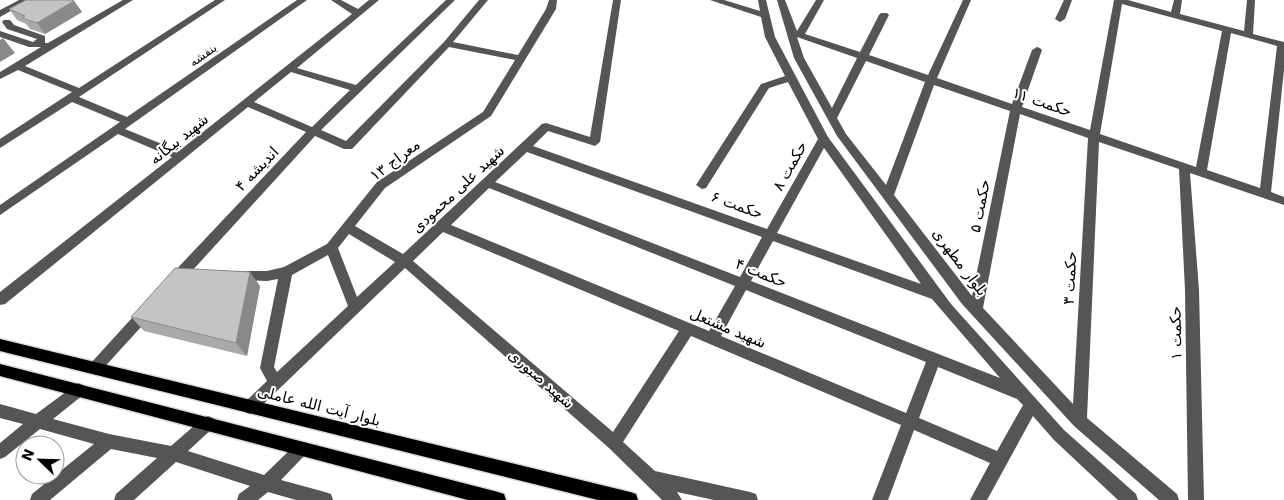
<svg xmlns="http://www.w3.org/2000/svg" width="1284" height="500" font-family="'DejaVu Sans',Vazirmatn,sans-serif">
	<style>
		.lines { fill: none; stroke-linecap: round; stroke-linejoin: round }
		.major-casing { stroke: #dbdbdb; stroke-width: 3 }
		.minor { fill: #555; fill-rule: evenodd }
		.major { fill: #000; fill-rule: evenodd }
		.wall { fill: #a9a9a9 }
		.shaded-wall { fill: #898989 }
		.building { fill: #c4c4c4; stroke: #898989 }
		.labels { text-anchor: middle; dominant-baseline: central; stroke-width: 4; stroke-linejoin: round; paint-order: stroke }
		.far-street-label { font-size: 12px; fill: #000; stroke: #fff }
		.street-label { font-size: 15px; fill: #000; stroke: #fff }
	</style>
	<rect width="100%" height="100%" fill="#fff"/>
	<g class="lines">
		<defs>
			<path id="major" d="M0 339 630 492 636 494 638 500H598L0 351Z
				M0 364 498 492 504 494 506 500H468L0 376Z"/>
		</defs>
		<use href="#major" class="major-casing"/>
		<path class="minor" d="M19 0H30L0 17V10Z
			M123 0H133L25 66 79 88 215 0H225L79 97 127 117 297 0H307L125 129 179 151 352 14 331 0H341L358 9 369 0H379L297 68 356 85 446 0H455L321 130 346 141 444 42 479 0H488L453 42 518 55 546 9 549 0H557L556 9 491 116 385 188 355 226 403 254 542 124 546 123 590 137 613 0H621L600 142 595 146 548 131 533 146 767 229 818 139 788 82 769 88 706 188 702 189 696 185 761 84 785 76 765 37 761 17 710 0H724L760 11 758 0H766L775 37 828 137 951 304 1064 430 1136 494 1138 500H1118L1054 440 1033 416 987 500H970L990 463 914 430 888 500H872L901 425 691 336 623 442 655 471 750 492 756 494 758 500H714L677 492 682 500H662L609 448 405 268 255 412 250 414 245 412 243 407 245 402 267 381 260 368 278 279 267 281 238 280 233 279 232 275 233 271H267L284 267 327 244 377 182 483 112 515 60 449 47 352 149H344L315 136 181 283 176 284 171 283 170 279 171 275 306 132 248 107 5 304 0 305V292L172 157 118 134 0 215V205L120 122 72 102 0 148V139L72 92 18 70 0 79V72L41 47H29L0 37V31L33 42 37 39 7 29 2 22 4 20H10L14 25 45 36V43H48ZM291 72 350 90 312 127 254 102ZM824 148 921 284 777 233ZM527 152 762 237 740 277 495 182ZM489 188 735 286 709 331 451 225ZM443 232 679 331 613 432 413 261ZM349 234 395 262 357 297 338 248ZM773 241 932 299 1000 378 751 281ZM328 255 348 306 277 372 274 367 292 275ZM746 290 926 362 906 413 721 336ZM938 367 1017 399 1023 405 997 451 919 418Z
			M777 0H785L797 31 816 0H824L805 34 860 52 879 15 881 13H887L889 15 869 55 928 75 963 0H971L937 78 1012 104 1032 50 1037 47 1040 48 1042 50 1022 107 1090 130 1114 0H1128L1171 12 1174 0H1182L1180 14 1244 31 1247 0H1255L1253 34 1284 42V70L1271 192 1284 197V205L1190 173 1199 290 1204 500H1188L1185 290 1179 169 1099 142 1087 418 1177 494 1179 500H1159L1074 426 962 304 837 136 794 58ZM1122 4 1222 31 1196 167 1100 134ZM1231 33 1277 46 1260 188 1207 170ZM797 37 857 58 832 108 804 58ZM866 61 925 82 886 185 846 134 837 118ZM934 85 1010 111 972 296 894 195ZM1020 114 1088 138 1073 404 983 308Z
			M1064 0H1072L1065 19 1060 22 1055 19Z
			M147 305 152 307 154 311 152 315 100 372 95 374 90 372 88 368 90 364 142 307Z
			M78 383 83 385 85 390 83 395 53 419 109 434 171 446 203 418 208 416 213 418 215 423 213 428 188 451 264 475 295 445 300 443 305 445 308 450 305 455 281 480 325 492 331 494 333 500H296L268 492 258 500H237L239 494 250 486 176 462 134 500H114L116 494 157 458 111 449 50 500H30L32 494 94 444 40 429 5 457 0 459V443L23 424 0 418V404L36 414Z"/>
		<use href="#major" class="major"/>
	</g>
	<path class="wall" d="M74 1 82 12 45 34 30 29 26 24 17 20 9 9Z
		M260 286 247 356 144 331 131 317Z"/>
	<path class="shaded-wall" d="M74 1 82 12 45 34 37 23Z
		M3 38 15 53 0 62V40Z
		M250 272 260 286 247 356 236 343Z"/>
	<path class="building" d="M26 0H72L74 1 37 23 22 18 25 16 9 9Z
		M175 268 250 272 236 343 131 317Z"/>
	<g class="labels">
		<g class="far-street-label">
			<text transform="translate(203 55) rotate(-35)">بنفشه</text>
		</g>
		<g class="street-label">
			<text transform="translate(1042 102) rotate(19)">حکمت ۱۱</text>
			<text transform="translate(179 139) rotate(-39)">شهید بیگانه</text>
			<text transform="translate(395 160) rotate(-37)">معراج ۱۳</text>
			<text transform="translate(790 166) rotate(-61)">حکمت ۸</text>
			<text transform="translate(257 169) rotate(-46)">اندیشه ۴</text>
			<text transform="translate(458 189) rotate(-43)">شهید علی محمودی</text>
			<text transform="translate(737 205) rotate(20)">حکمت ۶</text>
			<text transform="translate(980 206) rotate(-79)">حکمت ۵</text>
			<text transform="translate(960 262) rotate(53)">بلوار مطهری</text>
			<text transform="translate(761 273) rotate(22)">حکمت ۴</text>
			<text transform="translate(1070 278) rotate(-87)">حکمت ۳</text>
			<text transform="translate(728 328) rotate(23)">شهید مشتعل</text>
			<text transform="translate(1176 333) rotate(-91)">حکمت ۱</text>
			<text transform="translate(541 379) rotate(41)">شهید صبوری</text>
			<text transform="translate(319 406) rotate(14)">بلوار آیت‌ الله عاملی</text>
		</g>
	</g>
	<g transform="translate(40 460) rotate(293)"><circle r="24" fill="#ffffff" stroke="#999999"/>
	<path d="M0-4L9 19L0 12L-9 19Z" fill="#000000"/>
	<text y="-8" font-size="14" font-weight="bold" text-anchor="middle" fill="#000000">N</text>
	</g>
</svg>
